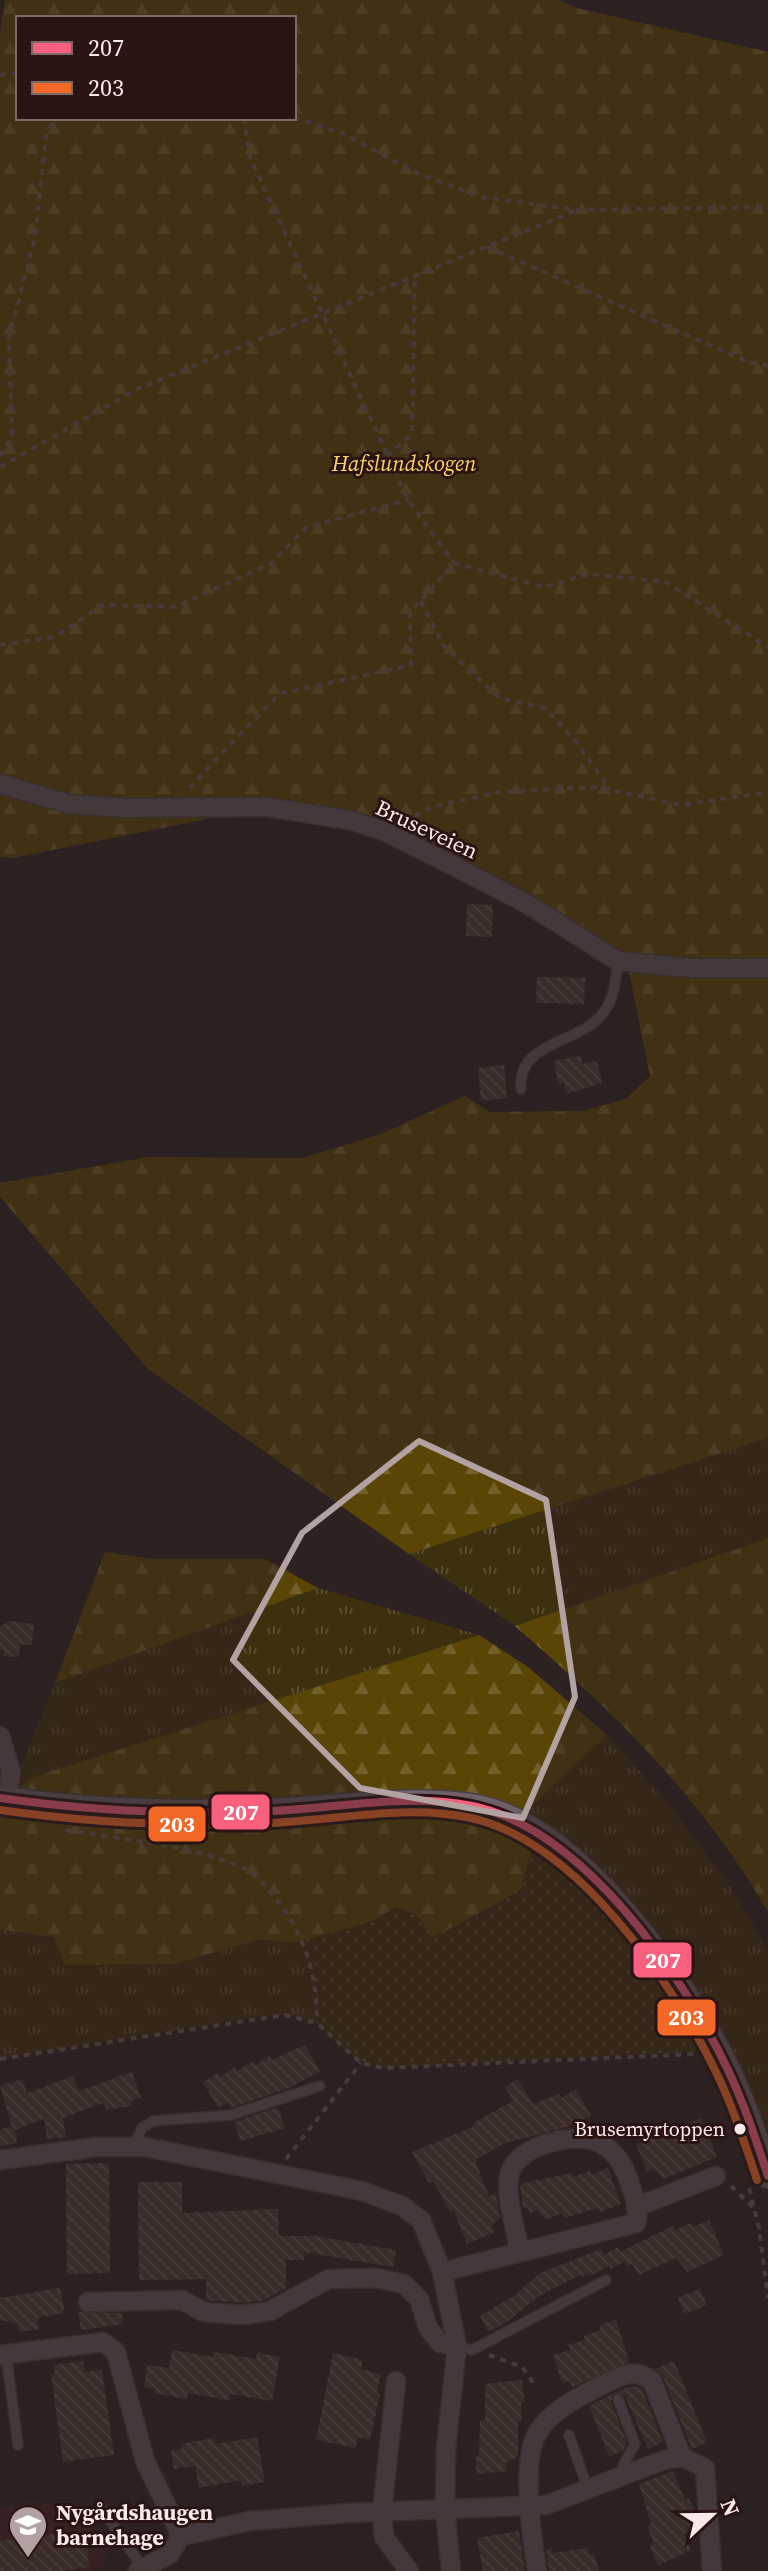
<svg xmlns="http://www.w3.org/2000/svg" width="768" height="2571" font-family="'Source Serif 4',serif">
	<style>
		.built { fill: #3e2222 }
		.grass { fill: url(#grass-tufts) }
		.forest { fill: url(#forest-firs); fill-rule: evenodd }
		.park { fill: url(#park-dots) }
		.building { fill: url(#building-back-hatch) }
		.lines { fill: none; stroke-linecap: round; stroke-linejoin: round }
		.lane-casing { stroke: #4a3e3e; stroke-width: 12 }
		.street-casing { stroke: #4a3e3e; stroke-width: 21 }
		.secondary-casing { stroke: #4a3e3e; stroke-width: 27 }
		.path { stroke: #64595c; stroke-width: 4; stroke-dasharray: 6 6; stroke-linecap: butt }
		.lane { stroke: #60555a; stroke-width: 9 }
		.street { stroke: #60555a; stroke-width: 18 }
		.secondary { stroke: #6d6066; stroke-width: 24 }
		.bus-1-casing { stroke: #291313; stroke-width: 14 }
		.bus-2-casing { stroke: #291313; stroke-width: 14 }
		.bus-1 { stroke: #f8607d; stroke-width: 8 }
		.bus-2 { stroke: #f36827; stroke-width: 8 }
		.marked { fill: none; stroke: #b2a3a2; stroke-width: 6; stroke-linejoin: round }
		.bus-dot { fill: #f9e9e8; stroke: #291313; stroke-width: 3 }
		.labels { text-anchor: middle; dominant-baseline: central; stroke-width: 6; stroke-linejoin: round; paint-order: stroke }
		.bus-label { font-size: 20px; fill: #f9e9e8; stroke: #291313; text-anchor: end }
		.park-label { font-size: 22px; font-style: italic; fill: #fad364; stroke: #291313 }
		.street-label { font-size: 22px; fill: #f9e9e8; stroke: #291313 }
		.poi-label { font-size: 22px; font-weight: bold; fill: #f9e9e8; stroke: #291313; text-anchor: start }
		.line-badge { stroke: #291313; stroke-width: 3 }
		.badge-label { font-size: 22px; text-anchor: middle; font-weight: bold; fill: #fff }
	</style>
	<defs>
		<pattern id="grass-tufts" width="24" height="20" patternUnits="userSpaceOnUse" patternTransform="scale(2)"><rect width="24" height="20" fill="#3d300f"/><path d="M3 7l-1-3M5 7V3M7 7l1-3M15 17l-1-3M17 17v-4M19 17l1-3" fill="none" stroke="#5a4e32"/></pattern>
		<pattern id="forest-firs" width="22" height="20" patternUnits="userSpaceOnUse" patternTransform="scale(2)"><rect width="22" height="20" fill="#594506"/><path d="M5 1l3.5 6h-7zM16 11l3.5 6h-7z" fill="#72602a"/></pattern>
		<pattern id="park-dots" width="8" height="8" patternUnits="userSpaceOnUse" patternTransform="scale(2)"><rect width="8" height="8" fill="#3d300f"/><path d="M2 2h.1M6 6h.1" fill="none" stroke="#5a4e32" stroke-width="1.8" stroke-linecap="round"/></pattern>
		<pattern id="building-back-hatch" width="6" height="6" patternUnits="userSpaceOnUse" patternTransform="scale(2)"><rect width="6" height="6" fill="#493a32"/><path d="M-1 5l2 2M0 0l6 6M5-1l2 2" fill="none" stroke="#645650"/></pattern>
	</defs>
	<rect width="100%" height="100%" fill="#2e2121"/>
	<path class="built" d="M28 2501 77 2507 103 2546 108 2562 93 2571H0V2508Z"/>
	<path class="grass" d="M768 1438V1538L515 1626 409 1554Z
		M318 1588 479 1635 33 1777 7 1799 55 1683Z
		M607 1735 665 1799 732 1889 768 1951V2177L728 2071 518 1819Z
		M0 1929 173 1964 261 1939 303 1941C316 1966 317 1995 317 2023L285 2015 262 2016 0 2059Z"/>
	<path class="forest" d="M5 0H558L577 8 768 52V1438L409 1554 148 1369 0 1197V1183L148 1157 303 1158 381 1134 465 1096 490 1112 583 1111 626 1099 650 1076 629 972 618 961 384 831 267 807 13 858 0 857V34ZM18 18H294V118H18Z
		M768 1538V1912C703 1799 613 1711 515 1626Z
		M105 1552 152 1559H265L318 1588 55 1683Z
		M479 1635 528 1667 607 1735 518 1819 537 1831 521 1888 512 1896 432 1938 396 1907 375 1920 321 1938 288 1943 261 1939 173 1964 65 1965 54 1938 0 1929V1800L7 1799 33 1777Z"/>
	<path class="park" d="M537 1831 564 1851 719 2050 384 2068C355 2063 336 2045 317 2023 317 1995 316 1966 303 1941L375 1920 396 1907 416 1914 432 1937 485 1912 521 1888Z"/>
	<path class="building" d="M467 904 493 905 492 937 466 936Z
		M537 977 585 978 584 1004 536 1003Z
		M581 1056 582 1064 597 1061 602 1083 567 1094 564 1083 558 1084 554 1061Z
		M504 1065 507 1098 481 1101 478 1068Z
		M9 1621 34 1624 32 1645 20 1644 19 1657 3 1656 4 1650H0V1627Z
		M305 2045 320 2071 289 2088 230 2108 228 2102 218 2108 203 2082 218 2073 220 2077 235 2067 237 2071 252 2062 255 2065 270 2056 272 2060Z
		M132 2072 141 2098 130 2101 132 2106 106 2110 103 2103 63 2118 66 2137 47 2139 44 2119 15 2130 17 2143 0 2146V2129L12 2127 0 2086 22 2079 27 2093 73 2076 79 2091Z
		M518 2079 533 2104 559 2094 561 2098 576 2089 591 2116 567 2127 505 2143 475 2160 489 2196 496 2194 500 2218 492 2225 495 2232 467 2244 454 2211 450 2212 433 2181 429 2183 412 2152 475 2126 473 2123 513 2101 505 2087Z
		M278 2107 285 2128 240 2141 234 2122Z
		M701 2118 717 2157 663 2179 654 2169 647 2172 636 2144Z
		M109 2163 110 2273 67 2274 66 2164Z
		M608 2168 621 2204 600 2212 598 2208 564 2218 562 2213 546 2220 537 2210 530 2213 527 2207 523 2208 520 2184 572 2173 573 2177 590 2171 591 2175Z
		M138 2182H182V2213L278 2209 279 2236H315L396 2250 393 2267 304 2252V2260H286V2288L264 2300 245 2303 206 2300V2279L139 2280Z
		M709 2220 724 2255 687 2272 676 2258 639 2275 632 2264 627 2266 625 2261 611 2269 604 2255 618 2247 622 2256 620 2252 673 2226 675 2230 691 2223 693 2227Z
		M601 2249 609 2266 594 2274 578 2276 536 2298 510 2320 488 2332 480 2316 515 2295 540 2273Z
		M60 2288 65 2313 41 2317 37 2320 39 2329 19 2332 17 2324 0 2320V2298Z
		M700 2289 707 2305 684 2314 678 2297Z
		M78 2312 122 2313 123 2324 81 2330Z
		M616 2320 629 2362 572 2387 570 2381 562 2383 553 2355 570 2350 568 2345 585 2340 584 2336 601 2330 599 2325Z
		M172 2350 213 2357 214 2352 256 2359 257 2353 280 2357 272 2401 230 2394 229 2400 188 2393 187 2399 154 2393 155 2389 144 2387 147 2365 169 2368Z
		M333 2353 363 2360 361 2369 381 2374 377 2393 380 2394 370 2440 358 2437 355 2448 316 2440Z
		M83 2361 85 2372 102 2370 114 2455 63 2462 51 2374 55 2373 54 2365Z
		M674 2361 707 2442 692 2449 663 2377 655 2369Z
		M522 2380 525 2403H521L522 2421H518V2457L506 2463 507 2471 477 2474 475 2457 479 2456 480 2420H485V2384Z
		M633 2386 642 2389 663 2442 648 2449 625 2396 616 2392 611 2401 627 2443 623 2451 609 2456 589 2406 620 2390Z
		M257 2437 265 2482 242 2486 241 2480 199 2488 195 2466 174 2469 171 2451 182 2449 181 2444 214 2438 215 2444Z
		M673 2471 685 2500 689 2499 696 2513 697 2528 684 2534 691 2551 658 2565 650 2546 654 2544 647 2526 651 2524 639 2484Z
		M36 2511 39 2536 58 2534 59 2541 78 2539 87 2547 89 2567 62 2571H0V2540L16 2539 14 2513Z
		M519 2531 525 2571H483L477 2538Z
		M552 2548 553 2553 588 2548 590 2555 594 2554 599 2571H549L546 2550Z"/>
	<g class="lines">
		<defs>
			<path id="lane" d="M521 1089C517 1038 584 1046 606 1009 615 994 616 977 618 961
				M134 2146 142 2128 153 2121 231 2115 320 2086
				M457 2346 472 2350 606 2280
				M6 2354 18 2445
				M618 2399 635 2444 623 2466 626 2474
				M569 2435 588 2489
				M101 2508 143 2568"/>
			<path id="street" d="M0 784 69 804 125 808 267 807 349 820 384 831 442 860 529 905 618 961 691 968H768
				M0 1736 11 1771 7 1799
				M0 2160 96 2147H145L362 2191 402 2206 421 2220 442 2272 457 2346 446 2448 445 2510 451 2571
				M636 2207 716 2176
				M442 2272 636 2223C640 2213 635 2198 631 2187 626 2169 617 2152 600 2143 575 2131 515 2145 509 2176 505 2198 516 2228 519 2250
				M88 2302 182 2300 204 2312 243 2315 270 2311 329 2279 376 2278 404 2284 419 2299 428 2328 440 2343 457 2346
				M0 2355 103 2342 116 2352 145 2461 181 2536 170 2554 138 2571
				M396 2381 382 2512 384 2537 409 2571
				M181 2536 250 2521 349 2513 546 2505 664 2460 682 2457 705 2468 712 2571
				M537 2571C532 2537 520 2461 538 2432 551 2410 581 2396 602 2385 620 2376 635 2367 652 2381L682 2457"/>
			<path id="secondary" d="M0 1798C88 1812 177 1813 266 1811 334 1809 405 1796 472 1806 571 1821 675 1968 719 2052 740 2091 754 2134 768 2176"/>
		</defs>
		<use href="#lane" class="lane-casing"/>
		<use href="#street" class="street-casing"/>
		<use href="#secondary" class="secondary-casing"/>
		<path class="path" d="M0 75 18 73
			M294 117 344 134 417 173 481 197 577 210 768 207
			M244 118 250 157 408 500 454 563
			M487 247 748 362 768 366
			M0 456 12 436 9 337 35 238 46 137 54 118
			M387 456 412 434 415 276
			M0 467 139 388 577 210
			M421 601 443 645 499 698 545 708 577 743 610 789
			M0 645 54 637 103 605 175 607 270 564 307 527 408 500
			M189 788 279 694 411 665 410 613 454 563 544 587 590 574 666 582 768 647
			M404 821 432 807 499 792 598 787 681 805 768 792
			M66 1830C118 1839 199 1846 245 1869 258 1875 267 1888 276 1899 306 1937 317 1975 317 2023
			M0 2059 285 2015 317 2023 361 2063 384 2068 696 2054
			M286 2159 361 2063
			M731 2186 754 2208
			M749 2188 759 2228 768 2298
			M489 2355 522 2367 535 2385"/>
		<use href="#lane" class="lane"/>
		<use href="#street" class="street"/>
		<use href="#secondary" class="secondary"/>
		<defs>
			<path id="bus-1" d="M0 1798C90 1811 182 1815 272 1811 337 1808 408 1793 472 1806 583 1829 681 1972 727 2068 744 2103 756 2140 768 2176"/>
			<path id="bus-2" d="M0 1810C90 1823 181 1827 272 1823 336 1820 407 1804 471 1818 577 1842 671 1980 716 2072 733 2107 745 2144 757 2180"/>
		</defs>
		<use href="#bus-1" class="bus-1-casing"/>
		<use href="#bus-2" class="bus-2-casing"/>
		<use href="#bus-1" class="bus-1"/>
		<use href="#bus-2" class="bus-2"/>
	</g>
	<path d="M0 0H768V2571H0ZM419 1441 546 1500 575 1697 523 1818 360 1788 233 1660 302 1533Z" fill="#2e2121" fill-opacity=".55" fill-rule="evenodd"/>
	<path class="marked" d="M419 1441 546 1500 575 1697 523 1818 360 1788 233 1660 302 1533Z"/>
	<defs>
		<symbol id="school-pin" viewBox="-11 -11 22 30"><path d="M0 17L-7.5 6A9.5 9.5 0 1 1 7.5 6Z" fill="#b2a3a2" stroke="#291313"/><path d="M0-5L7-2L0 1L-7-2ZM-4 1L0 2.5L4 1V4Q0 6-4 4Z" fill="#fff"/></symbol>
	</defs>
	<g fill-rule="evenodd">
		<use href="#school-pin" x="6" y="2503" width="44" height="60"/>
	</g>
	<circle class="bus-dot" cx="740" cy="2129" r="7"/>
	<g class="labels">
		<g class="bus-label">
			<text x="725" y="2129">Brusemyrtoppen</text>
		</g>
		<g class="park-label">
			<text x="404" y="463">Hafslundskogen</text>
		</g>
		<g class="street-label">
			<text transform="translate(427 829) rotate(25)">Bruseveien</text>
		</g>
		<g class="poi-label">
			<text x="56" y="2512">Nygårdshaugen<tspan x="56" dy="25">barnehage</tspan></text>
		</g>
	</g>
	<g class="line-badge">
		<rect x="210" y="1793" width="61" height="38" rx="8" fill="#f8607d"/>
		<rect x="147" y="1805" width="60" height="38" rx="8" fill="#f36827"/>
		<rect x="632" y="1941" width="61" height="38" rx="8" fill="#f8607d"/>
		<rect x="656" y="1998" width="61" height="39" rx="8" fill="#f36827"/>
	</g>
	<g class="badge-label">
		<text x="241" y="1820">207</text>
		<text x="177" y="1832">203</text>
		<text x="663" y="1968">207</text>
		<text x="686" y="2025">203</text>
	</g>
	<rect x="16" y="16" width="280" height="104" fill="#291313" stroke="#7c6968" stroke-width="2"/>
	<rect x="32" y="42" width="40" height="12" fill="#f8607d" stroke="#7c6968" stroke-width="2"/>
	<text x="88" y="56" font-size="24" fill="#f9e9e8">207</text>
	<rect x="32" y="82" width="40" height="12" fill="#f36827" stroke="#7c6968" stroke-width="2"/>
	<text x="88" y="96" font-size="24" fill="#f9e9e8">203</text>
	<g transform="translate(712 2515) rotate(68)" stroke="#291313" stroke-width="6" paint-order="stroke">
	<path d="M0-6L14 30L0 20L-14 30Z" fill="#f9e9e8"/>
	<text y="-12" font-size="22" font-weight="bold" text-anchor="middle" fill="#f9e9e8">N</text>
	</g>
</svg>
